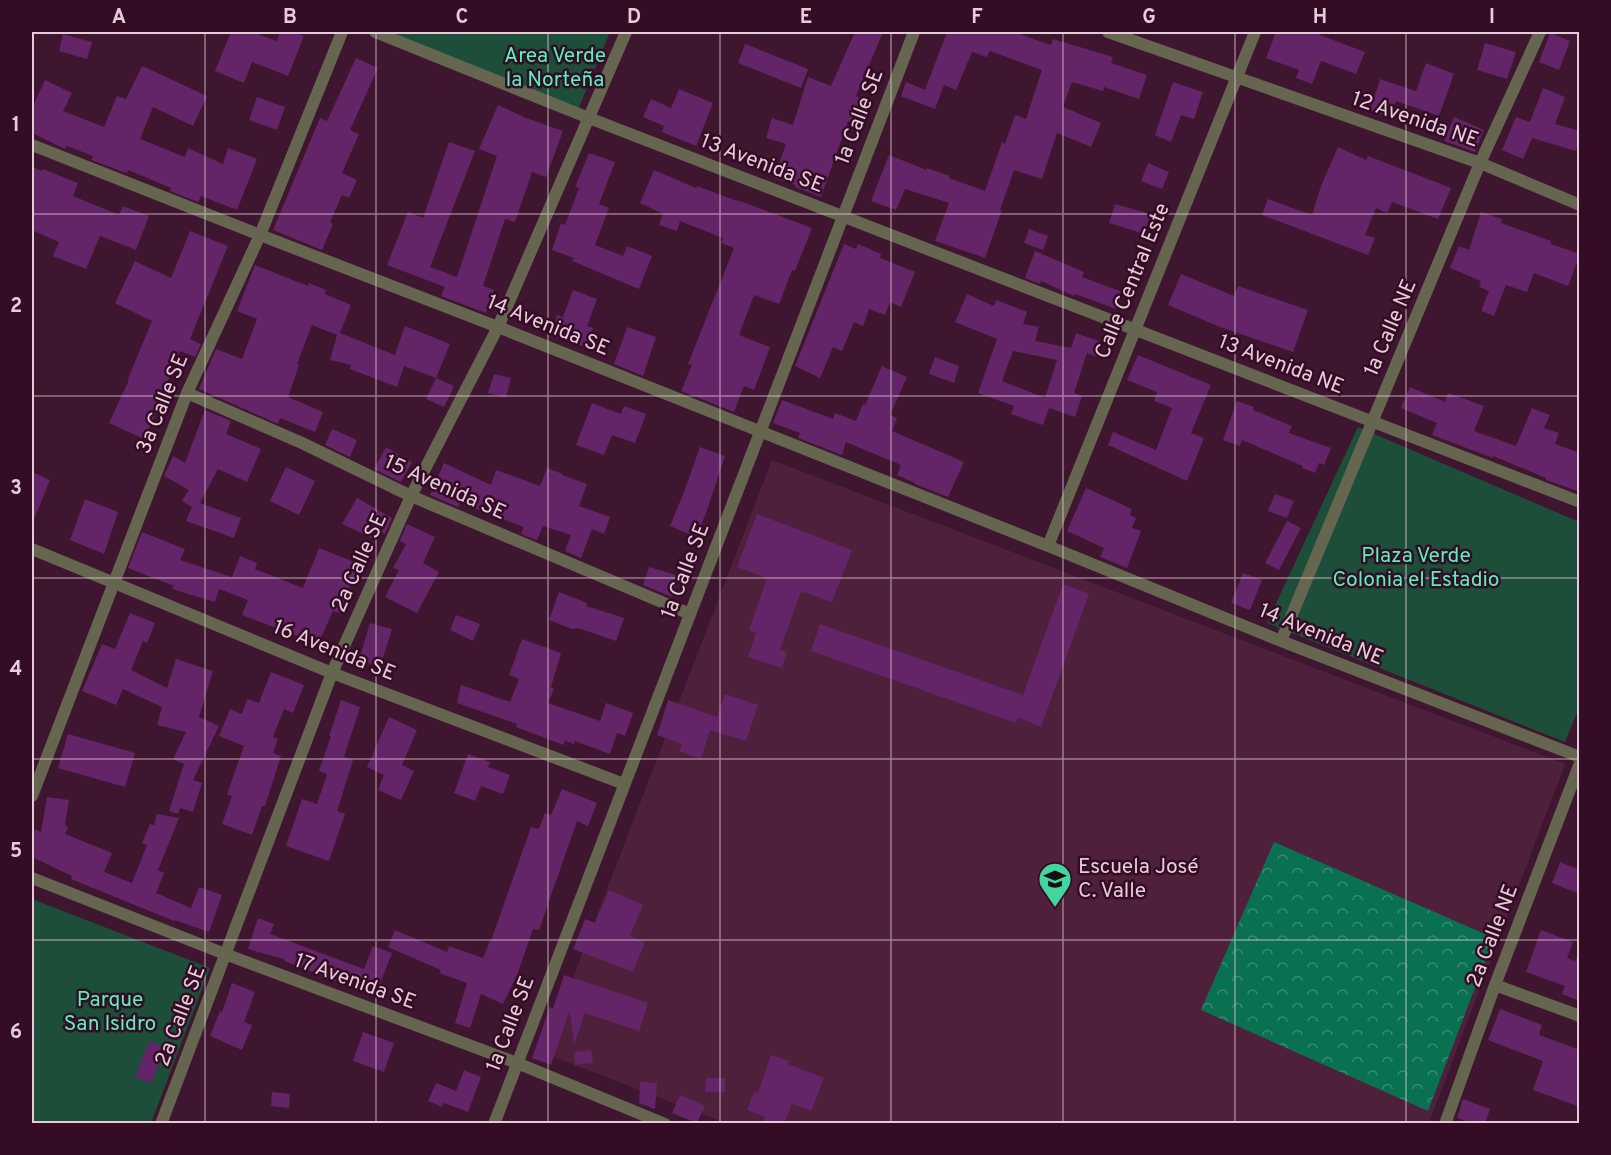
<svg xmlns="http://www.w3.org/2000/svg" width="1611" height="1155" font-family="Overpass,sans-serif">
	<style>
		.built { fill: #4e203c }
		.green { fill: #1c4e3a }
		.forest { fill: url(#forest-crowns) }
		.building { fill: #632567; fill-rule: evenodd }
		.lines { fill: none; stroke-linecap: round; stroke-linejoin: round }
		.minor { stroke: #666550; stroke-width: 12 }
		.grid { fill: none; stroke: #e6cbd9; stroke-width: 1.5; stroke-opacity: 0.55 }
		.labels { text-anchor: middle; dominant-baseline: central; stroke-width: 5; stroke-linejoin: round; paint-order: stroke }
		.park-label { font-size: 21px; fill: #55f3b9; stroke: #340c25 }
		.street-label { font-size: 21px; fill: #e6cbd9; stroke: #340c25 }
		.poi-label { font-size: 21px; fill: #e6cbd9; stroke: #340c25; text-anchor: start }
		.neatline { fill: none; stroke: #e6cbd9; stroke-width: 2 }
		.grid-label { font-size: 20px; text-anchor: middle; font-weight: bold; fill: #e6cbd9 }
	</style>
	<defs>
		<pattern id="forest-crowns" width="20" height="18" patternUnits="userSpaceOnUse" patternTransform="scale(1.5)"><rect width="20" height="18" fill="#097152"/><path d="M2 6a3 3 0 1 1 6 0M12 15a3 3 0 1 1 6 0" fill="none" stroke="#398a72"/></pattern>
	</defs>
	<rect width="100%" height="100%" fill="#3f162f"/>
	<path class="built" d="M772 460 1565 764 1429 1123H725L544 1053Z"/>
	<path class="green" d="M370 32H610L576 115Z
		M1358 427 1579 522V708L1565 742 1267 623Z
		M32 899 210 968 151 1123H32Z"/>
	<path class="forest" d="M1274 842 1494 938 1428 1111 1201 1010Z"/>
	<path class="building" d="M231 32H252L277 41 280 32H293L304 36 288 76 252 62 244 83 215 71Z
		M855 32H883L856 96 861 98 851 123 848 121 821 197 795 187V185L774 178 786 144 766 138 772 118 793 125 808 77 831 86Z
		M947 32H1014L1051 45 1053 39 1113 57 1111 63 1147 75 1139 99 1104 87 1103 91 1072 82 1063 107 1101 123 1091 147 1057 133 1042 179 1014 170 1000 210H1002L985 258 935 241 949 203 905 189 896 210 871 201 889 155 927 170V168L950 176 949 178 985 191 1002 142 1005 144 1015 115 1026 119 1042 70 990 51 987 57 972 52 956 90 944 85 935 109 901 96 906 82 925 90Z
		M1276 32H1321L1320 35 1365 52 1356 74 1321 61 1312 84 1296 78 1299 70 1266 58Z
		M1550 33 1570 41 1559 70 1539 62Z
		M63 34 92 42 87 59 59 51Z
		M1485 43 1516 52 1507 79 1477 70Z
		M745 44 808 69 801 88 738 63Z
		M356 58 378 68 350 130 359 134 342 173 357 180 349 198 342 195 330 222 333 224 322 250 273 230 320 118 327 121Z
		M1426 63 1454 74 1439 116 1396 101 1390 117 1370 110 1380 79 1416 91Z
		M142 66 207 96 193 126 153 107 140 139 185 157 188 148 223 164 228 148 257 159 237 210 201 196 198 202 170 191 171 188 128 170 127 173 91 160 93 156 67 146 65 149 32 133V108L45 80 72 93 63 111 104 127 117 96 126 99Z
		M1173 82 1203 92 1194 119 1181 115 1171 142 1155 135Z
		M1543 88 1565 97 1555 124 1580 131V137L1576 151 1532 138 1523 159 1502 150 1516 117 1530 122Z
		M679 89 713 103 696 146 662 132 664 126 643 117 651 99 671 108Z
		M257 97 285 107 277 130 249 120Z
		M498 105 526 118 563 131 546 177 532 172 515 222 505 219 483 286 494 290 486 313 441 296 445 287 387 265 408 212 423 218 449 142 475 151 430 267 457 277 497 156 479 149Z
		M1454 117 1484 130 1475 152 1444 141Z
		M1338 147 1366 160 1368 156 1451 188 1438 219 1392 202 1387 213 1376 208 1365 235 1375 238 1368 255 1262 215 1268 199 1312 215 1321 186Z
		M589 153 615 162 599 204 609 208 595 245 623 256 627 246 652 256 639 289 572 261 574 258 552 250 561 223 565 225 579 188 575 187Z
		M1148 163 1169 172 1162 189 1141 181Z
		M32 167 42 171 43 169 78 183 73 196 119 215 123 206 149 216 136 250 100 236 86 269 53 256 59 242 32 230Z
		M654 170 696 188 697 186 737 201V200L812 228 795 271 792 270 779 304 754 295 739 335 770 347 754 390 744 386 734 412 681 391 692 365 688 364 734 248 721 243 723 238 680 221 677 231 659 225 663 214 640 203Z
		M1115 204 1150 214 1145 234 1109 223Z
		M1481 212 1502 219 1501 223 1551 241V244L1580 254 1568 286 1534 273 1527 292 1506 285 1494 316 1481 311 1489 291 1479 287 1481 281 1450 268 1459 246 1469 250Z
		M1029 229 1048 236 1043 250 1024 243Z
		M190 231 228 246 190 339 201 344 195 357 180 351 159 403 160 404 144 439 109 423 129 380 128 379 152 321 115 303 135 261 171 278Z
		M844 244 856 249 858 244 881 254 880 258 915 272 901 307 890 302 885 315 869 309 863 326 854 322 842 351 833 347 820 378 795 366Z
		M1035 251 1084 272 1082 277 1122 292 1116 309 1075 294 1074 296 1041 281 1040 284 1025 278Z
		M255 265 308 286 309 283 326 290 325 294 351 305 340 333 395 355 405 326 450 344 436 378 404 366 397 387 350 369 351 365 330 360 337 335 312 325 297 364 299 365 288 397 323 412 315 432 280 418 278 424 199 389 216 349 242 359 257 319 237 311Z
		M1181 274 1234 296 1238 286 1308 310 1293 352 1220 327 1168 305Z
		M573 290 597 299 587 326 593 328 586 347 550 335 557 315 563 317Z
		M967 294 994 306 996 300 1027 312 1023 324 1039 327 1035 341 1071 348 1076 333 1102 342 1097 357 1087 353 1074 393 1082 396 1075 417 1049 408 1043 425 1011 414 1014 406 978 393 997 339 955 322ZM1013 351 1057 360 1045 398 1002 381Z
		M627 327 656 337 643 376 614 364Z
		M1138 355 1211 385 1191 433 1204 438 1187 481 1108 445 1113 432 1156 450 1172 408 1154 401 1157 392 1127 380Z
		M935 357 959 366 954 383 929 374Z
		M882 366 907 377 890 415 897 418 892 431 964 462 948 497 915 484V483L897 475 901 465 846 442 842 455 798 438 800 433 773 423 782 400 833 419 835 413 856 421 863 404 865 405Z
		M494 374 511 378 506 398 488 393Z
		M436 378 454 386 444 407 426 399Z
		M1410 387 1445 402 1448 393 1484 406 1474 431 1516 446 1532 408 1550 415 1544 428 1559 433 1555 444 1580 453V492L1546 480V478L1493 456V458L1432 435 1437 423 1401 408Z
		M1237 401 1254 407 1253 410 1292 426 1289 433 1331 448 1324 465 1319 463 1315 473 1302 468 1303 466 1242 440 1240 446 1223 440Z
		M592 403 621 414 624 406 646 414 635 443 612 435 604 455 576 445Z
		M205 410 231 421 226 434 261 449 247 482 218 469 200 503 241 518 234 538 186 521 192 507 182 501 189 490 164 476 173 456 185 463Z
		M332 429 357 440 350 457 325 445Z
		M386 447 412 462 401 482 374 469Z
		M700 447 725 456 706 513 696 537 670 526 684 492Z
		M444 463 491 485 496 470 540 486 547 468 563 474 562 475 587 484 579 506 610 517 604 534 592 529 581 558 565 551 571 535 543 526 537 540 521 534 524 527 460 503 458 507 430 495Z
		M286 467 315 481 299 515 270 501Z
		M32 472 50 480 32 524Z
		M1086 488 1132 509 1130 515 1136 518 1132 528 1141 531 1127 568 1100 557 1104 548 1067 531Z
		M1275 494 1294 501 1287 518 1268 511Z
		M357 498 392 518 385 534 376 530 372 538 342 524Z
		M85 499 118 512 104 554 70 540Z
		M757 514 852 550 832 602 801 591 780 650 787 652 782 668 748 657 756 633 749 630 767 578 737 567Z
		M1287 521 1301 528 1279 570 1265 563Z
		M407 524 435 537 423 563 439 572 417 613 385 597 399 570 393 568 406 544 400 541Z
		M142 532 185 549 180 560 232 577 240 556 257 563 255 569 303 588 319 548 359 564 339 613 333 611 318 644 242 615 248 600 219 589 215 602 172 589 174 586 128 568Z
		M649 567 679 576 672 597 643 585Z
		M1243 573 1262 580 1250 610 1231 603Z
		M1063 584 1089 594 1041 727 1018 717 1016 723 811 651 820 624 1023 695Z
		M559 592 587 603 586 606 624 618 616 641 578 628 572 629 549 620Z
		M130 613 155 623 147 643 143 641 131 670 167 688 176 659 213 671 199 717 219 726 193 780 202 783 193 812 180 808 178 814 169 811 184 764 173 759 186 732 157 725 162 707 123 689 116 705 82 691 102 644 115 649Z
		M456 615 480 624 473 641 450 630Z
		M370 623 392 629 380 667 359 660Z
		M522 639 561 653 551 687 554 689 548 703 600 721 606 703 633 713 625 736 617 733 610 754 575 741 574 744 565 741 563 745 516 727 517 724 457 703 461 685 510 702 519 679 509 675Z
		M271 672 304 685 293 713 284 709 273 737 278 739 273 753 281 756 265 806H262L252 835 222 824 232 796 227 794 244 746 219 736 230 709 242 714 247 699 259 703Z
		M725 694 758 705 746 741 710 730 701 759 679 751 682 744 657 735 668 700 717 717Z
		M341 700 360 707 344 757 353 760 337 811 345 814 329 861 286 846 302 799 317 804 327 774 319 771 331 736H329Z
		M389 717 417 730 402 765 414 771 401 800 378 790 384 775 367 767Z
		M68 734 135 753 125 787 58 768Z
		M468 754 490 762 488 767 510 775 503 794 481 786 475 801 454 793Z
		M562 789 597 803 588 826 577 821 539 930 533 929 517 975 503 1004 481 994 470 1028 455 1023 467 983 439 973 441 970 388 947 395 930 447 952 449 946 483 958 490 941H491L531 827 539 829 545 813 551 815Z
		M47 797 69 800 65 825 68 827 65 834 112 853 104 872 132 883 147 845 142 843 150 824 154 825 157 814 179 818 158 870 164 873 156 893 191 908 199 887 222 895 209 932 175 920 174 921 71 879 72 876 32 857V837L35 829 41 832Z
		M1560 862 1580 870V894L1552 883Z
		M609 890 643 905 630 936 645 942 633 972 573 949 585 919 595 923Z
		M258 918 274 924 270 934 364 969 373 946 392 953 375 996 284 961V959L248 949Z
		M1541 930 1573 942 1567 958 1575 961 1580 952V1001L1562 994 1565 986 1526 972Z
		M564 975 648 1003 639 1031 585 1013 574 1045 570 1010 551 1065 532 1058 550 1007 553 1008Z
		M232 983 255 992 244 1022 252 1025 242 1050 210 1036 220 1011 222 1012Z
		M1500 1009 1542 1025 1539 1035 1580 1050V1107L1533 1090 1543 1061 1488 1040Z
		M363 1032 394 1043 384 1072 353 1061Z
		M149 1041 166 1047 151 1083 135 1077Z
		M591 1050 593 1063 575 1065 574 1052Z
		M771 1055 789 1061 788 1064 824 1078 811 1111 792 1104 784 1124H763L765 1117 747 1110 754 1092 758 1093Z
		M464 1070 481 1077 468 1112 444 1103 442 1107 428 1101 436 1083 456 1091Z
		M706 1078H725V1092H705Z
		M640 1082 657 1083 655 1109 639 1103Z
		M272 1092 290 1094 289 1108 271 1106Z
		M680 1095 705 1106 697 1123 672 1113Z
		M1463 1099 1490 1109 1485 1124H1474L1457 1118Z"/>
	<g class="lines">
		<path class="minor" d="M375 32 589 118 1580 502
			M1108 32 1480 163 1580 205
			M32 145 260 235 498 327 1048 546 1281 641 1580 757
			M187 393 302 443 411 496 690 614
			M1048 546 1255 32
			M32 549 332 673 624 784
			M1281 641 1480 163 1540 32
			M32 796 187 393 260 235 342 32
			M32 878 225 954 517 1063 665 1124
			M1495 985 1580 1016
			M161 1124 332 673 411 496 498 327 626 32
			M494 1124 914 32
			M1445 1124 1495 985 1580 763"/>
	</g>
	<path class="grid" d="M205 32V1124M376 32V1124M548 32V1124M720 32V1124M891 32V1124M1063 32V1124M1235 32V1124M1406 32V1124M32 214H1580M32 396H1580M32 578H1580M32 759H1580M32 940H1580"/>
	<defs>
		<symbol id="school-pin" viewBox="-11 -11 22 30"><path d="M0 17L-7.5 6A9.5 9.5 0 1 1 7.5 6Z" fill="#43d4a0" stroke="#340c25"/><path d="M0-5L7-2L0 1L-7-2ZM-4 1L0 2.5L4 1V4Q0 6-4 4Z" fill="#111"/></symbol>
	</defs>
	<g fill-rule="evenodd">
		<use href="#school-pin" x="1036" y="860" width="38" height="52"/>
	</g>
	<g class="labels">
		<g class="park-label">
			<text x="555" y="56">Area Verde<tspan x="555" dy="24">la Norteña</tspan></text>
			<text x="1416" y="556">Plaza Verde<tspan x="1416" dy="24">Colonia el Estadio</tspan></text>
			<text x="110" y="1000">Parque<tspan x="110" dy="24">San Isidro</tspan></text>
		</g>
		<g class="street-label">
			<text transform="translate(860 117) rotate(-69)">1a Calle SE</text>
			<text transform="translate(1415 120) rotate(19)">12 Avenida NE</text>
			<text transform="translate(762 164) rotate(21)">13 Avenida SE</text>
			<text transform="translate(1133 281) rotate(-68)">Calle Central Este</text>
			<text transform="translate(548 326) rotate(22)">14 Avenida SE</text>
			<text transform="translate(1391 328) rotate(-67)">1a Calle NE</text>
			<text transform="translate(1281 365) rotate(21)">13 Avenida NE</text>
			<text transform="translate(163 404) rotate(-68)">3a Calle SE</text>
			<text transform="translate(445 488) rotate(24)">15 Avenida SE</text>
			<text transform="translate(360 563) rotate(-66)">2a Calle SE</text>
			<text transform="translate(686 571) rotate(-69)">1a Calle SE</text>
			<text transform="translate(1321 635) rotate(22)">14 Avenida NE</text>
			<text transform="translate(334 651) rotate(22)">16 Avenida SE</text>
			<text transform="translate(1493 936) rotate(-69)">2a Calle NE</text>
			<text transform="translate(355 982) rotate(20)">17 Avenida SE</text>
			<text transform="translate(181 1016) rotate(-69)">2a Calle SE</text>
			<text transform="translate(511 1024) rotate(-69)">1a Calle SE</text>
		</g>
		<g class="poi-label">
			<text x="1078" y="867">Escuela José<tspan x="1078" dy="24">C. Valle</tspan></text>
		</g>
	</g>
	<rect width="1611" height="1155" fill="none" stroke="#340c25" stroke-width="66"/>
	<rect x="33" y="33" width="1545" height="1089" class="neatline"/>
	<g class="grid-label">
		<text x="119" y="23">A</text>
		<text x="290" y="23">B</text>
		<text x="462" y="23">C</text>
		<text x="634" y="23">D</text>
		<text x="806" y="23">E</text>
		<text x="977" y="23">F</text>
		<text x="1149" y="23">G</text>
		<text x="1320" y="23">H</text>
		<text x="1492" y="23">I</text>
		<text x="16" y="131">1</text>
		<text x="16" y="312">2</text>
		<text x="16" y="494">3</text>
		<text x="16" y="675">4</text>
		<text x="16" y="857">5</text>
		<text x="16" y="1038">6</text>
	</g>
</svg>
